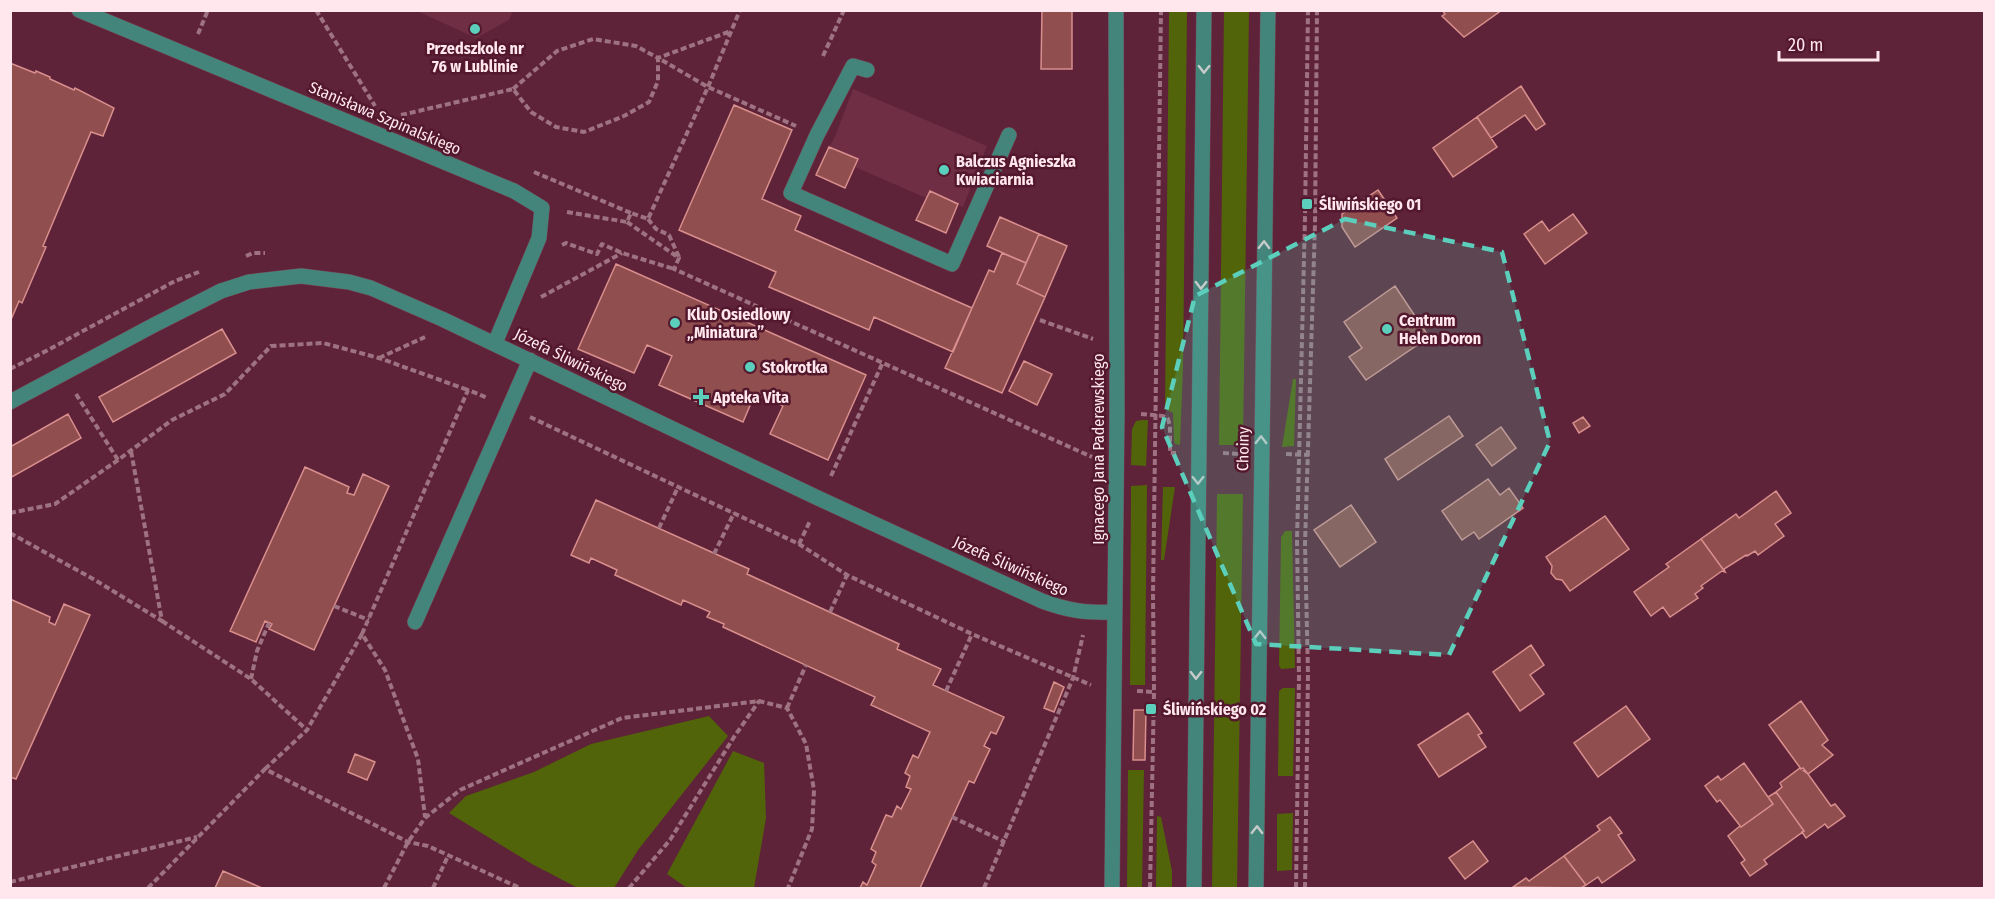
<svg xmlns="http://www.w3.org/2000/svg" width="1995" height="899" font-family="'Fira Sans Condensed',sans-serif">
	<style>
		.built { fill: #6f2e44 }
		.green { fill: #526409 }
		.building { fill: #914e4e; stroke: #d88f8d; stroke-width: 1.5 }
		.lines { fill: none; stroke-linecap: round; stroke-linejoin: round }
		.minor-casing { stroke: #784255; stroke-width: 16 }
		.path { stroke: #9f7281; stroke-width: 4; stroke-dasharray: 6 3; stroke-linecap: butt }
		.minor { stroke: #43857a; stroke-width: 15 }
		.oneway { stroke: #c7caca }
		.marked { fill: #5bcebc; fill-opacity: 0.2; stroke: #5bcebc; stroke-width: 4.5; stroke-dasharray: 12 8; stroke-linejoin: round }
		.poi-dot { fill: #5bcebc; stroke: #53182d; stroke-width: 2 }
		.labels { text-anchor: middle; dominant-baseline: central; stroke-width: 5; stroke-linejoin: round; paint-order: stroke }
		.poi-label { font-size: 16px; font-weight: bold; fill: #ffe7ed; stroke: #53182d; text-anchor: start }
		.street-label { font-size: 16px; fill: #ffe7ed; stroke: #53182d }
	</style>
	<rect width="100%" height="100%" fill="#5e2338"/>
	<path class="built" d="M417 11H513L509 20 476 38Z
		M853 89 987 146 963 207 930 191 926 198 855 167 858 159 829 147 835 137Z"/>
	<path class="green" d="M1169 11H1187L1183 368 1180 445 1175 444 1174 440 1173 413 1165 409Z
		M1224 11H1249L1243 445H1219Z
		M1293 379H1296L1294 446 1282 447Z
		M1142 420H1148L1146 466 1131 465 1132 429 1136 421Z
		M1147 485 1145 685H1130L1131 486Z
		M1163 487H1175L1164 560H1161Z
		M1217 494H1243L1237 888H1212Z
		M1285 531H1292L1295 668 1281 669 1279 665 1281 537Z
		M1283 688H1295L1293 776H1278L1279 691Z
		M709 716 728 736 638 850 614 888H578L532 864 449 813 466 796 534 772 591 744Z
		M733 751 764 763 766 818 754 888H687L667 874Z
		M1128 770H1144L1142 888H1127Z
		M1293 813 1292 870 1277 871V814Z
		M1157 816 1161 817 1172 871V888H1156Z"/>
	<path class="building" d="M1042 10H1072V69H1041Z
		M1442 10H1502L1464 37 1442 16 1445 14Z
		M10 63 35 73 36 71 50 77V79L74 90 75 88 114 108 103 136 91 132 43 246 46 247 22 303 19 301 10 322Z
		M1521 86 1545 124 1536 130 1525 115 1491 138 1477 117Z
		M734 105 792 130 762 199 801 216 795 230 972 308 953 352 874 317 869 330 769 287 776 272 679 230Z
		M1477 117 1497 147 1453 177 1433 148Z
		M829 147 858 159 845 188 816 175Z
		M1378 190 1397 218 1355 247 1342 227V214Z
		M930 191 958 204 946 233 916 220Z
		M1573 214 1587 233 1545 264 1524 234 1542 221 1549 231Z
		M1000 217 1039 234 1026 263 987 246Z
		M1039 234 1067 246 1045 297 1017 284Z
		M1002 253 1026 263 1017 284 1045 297 1002 393 945 368 989 270 994 272Z
		M616 264 866 375 828 460 770 434 783 406 755 394 743 422 659 385 672 356 647 345 634 373 578 349Z
		M1395 286 1429 337 1366 380 1349 357 1362 348 1344 322Z
		M222 329 236 353 113 422 99 397Z
		M1024 361 1052 374 1037 405 1009 391Z
		M68 414 81 438 10 478V447Z
		M1449 416 1463 436 1398 480 1385 459Z
		M1583 417 1590 426 1579 433 1573 423Z
		M1501 427 1516 448 1492 466 1476 445Z
		M305 467 349 487 347 493 354 495 363 474 389 486 314 650 269 629 272 624 265 621 256 642 230 631Z
		M1488 479 1500 495 1509 488 1523 508 1479 539 1474 532 1462 540 1442 511Z
		M1776 491 1791 513 1775 524 1784 536 1758 555 1755 551 1747 556 1746 555 1724 569 1725 572 1701 539 1736 514 1739 518Z
		M596 500 749 569 747 574 899 644 897 649 941 669 933 685 1004 717 996 734 991 732 984 746 990 749 974 783 969 781 920 888H860L863 882 867 885 876 865 872 862 876 852 871 849 886 815 892 817 897 806 901 809 911 789 906 787 910 776 905 773 913 755 918 758 930 732 871 705 875 697 723 627 724 624 707 617 710 612 683 600 681 605 615 575 617 570 591 558 589 563 571 555Z
		M1351 505 1376 542 1340 567 1314 530Z
		M1605 516 1629 549 1570 591 1562 580 1556 579 1551 573 1552 566 1546 557Z
		M1701 539 1725 572 1722 571 1701 586 1703 588 1695 594 1698 598 1670 617 1663 607 1651 616 1634 592 1669 567 1666 564Z
		M10 599 50 617 49 622 55 625 64 604 90 615 16 779 10 777Z
		M1531 645 1544 665 1530 675 1544 694 1520 711 1493 672Z
		M1054 682 1064 687 1054 712 1044 708Z
		M1801 701 1828 740 1822 745 1833 755 1808 774 1803 768 1801 769 1769 725Z
		M1626 706 1650 739 1598 777 1574 743Z
		M1134 710H1146L1145 760H1133Z
		M1468 713 1482 733 1478 735 1486 747 1439 777 1418 745Z
		M355 754 375 762 367 780 348 772Z
		M1744 763 1773 804 1741 827 1720 800 1717 802 1705 786 1718 776 1721 780Z
		M1800 768 1808 774 1831 806 1835 804 1845 816 1828 828 1825 824 1806 838 1802 832 1804 831 1776 792 1782 787 1780 783Z
		M1776 792 1804 831 1764 860 1767 864 1750 876 1741 863 1745 860 1728 836 1740 826 1741 827 1773 804 1768 797Z
		M1610 817 1622 833 1618 835 1635 860 1602 883 1598 877 1586 885 1564 856 1600 830 1597 826Z
		M1473 841 1488 861 1465 879 1449 858Z
		M1564 856 1586 885 1581 888 1513 887 1526 878 1529 881Z
		M223 871 262 888H215Z"/>
	<g class="lines">
		<defs>
			<path id="minor" d="M79 10 514 191 542 208 539 238 495 343
				M867 70 853 66 817 135 791 193 952 264 1009 135
				M10 402 154 325 221 291 249 282 301 276 349 282 371 288 442 319 820 499 1042 601C1069 611 1086 613 1114 612
				M415 622 530 360
				M1112 888 1117 413 1116 10
				M1194 888 1204 10
				M1256 888 1268 10"/>
		</defs>
		<use href="#minor" class="minor-casing"/>
		<path class="path" d="M316 10 375 106
			M198 34 208 10
			M823 56 844 10
			M513 89 557 51 593 39 636 46 658 58 731 31
			M401 115 513 89 531 112 556 127 584 132 624 116 649 102 658 81V58L708 87 796 126
			M534 172 631 213
			M567 212 627 222 631 213 648 219 708 87 740 10
			M648 219 656 229 669 235 679 257
			M627 222 679 258 674 269 1092 457
			M562 245 566 243 597 254 602 244 622 253 674 269
			M246 256 253 253H265
			M541 297 622 253
			M1040 320 1093 339
			M379 358 425 337
			M10 369 48 350 175 281 199 272
			M76 394 118 460
			M1141 414 1163 416 1168 419 1170 426V453H1176
			M530 417 799 544 847 575 972 634 1091 685
			M1223 453 1239 454
			M1286 454 1309 455
			M831 476 883 362
			M10 513 55 504 118 460 172 420 225 394 271 346 323 343 379 358 468 390
			M659 528 678 487
			M10 533 95 580 162 621 131 451
			M799 544 810 521
			M714 554 734 513
			M334 606 369 620
			M830 612 847 575
			M162 621 251 679 307 730
			M362 634 468 390 488 398
			M251 679 257 651 269 623
			M946 691 972 634
			M1137 691 1154 692
			M787 708 806 665
			M265 769 307 730 362 634 385 670 418 759 425 817
			M952 817 1005 842
			M10 882 197 837
			M148 888 265 769 408 842 428 846 520 888
			M384 888 408 842 425 818 460 790 507 769 622 718 759 701 787 708 806 744 814 790 812 829 788 888
			M433 888 448 856
			M629 888 670 840 734 737 759 701
			M984 888 1073 678 1083 635
			M1150 888 1154 692 1153 595 1161 10
			M1296 888 1299 677 1297 540 1305 218 1308 10
			M1305 888 1308 674 1305 544 1315 224 1317 10"/>
		<use href="#minor" class="minor"/>
	</g>
	<defs><path id="oneway-chevron" d="M-2-3.5L2.5 0L-2 3.5" fill="none" stroke-width="1.6" stroke-linecap="round" stroke-linejoin="round" transform="scale(1.5)"/></defs>
	<g class="oneway">
		<use href="#oneway-chevron" transform="translate(1204 69) rotate(91)"/>
		<use href="#oneway-chevron" transform="translate(1264 245) rotate(-89)"/>
		<use href="#oneway-chevron" transform="translate(1201 285) rotate(91)"/>
		<use href="#oneway-chevron" transform="translate(1261 440) rotate(-89)"/>
		<use href="#oneway-chevron" transform="translate(1198 480) rotate(90)"/>
		<use href="#oneway-chevron" transform="translate(1260 635) rotate(-90)"/>
		<use href="#oneway-chevron" transform="translate(1196 675) rotate(91)"/>
		<use href="#oneway-chevron" transform="translate(1257 830) rotate(-89)"/>
	</g>
	<path class="marked" d="M1345 219 1502 252 1550 442 1449 655 1256 644 1162 427 1195 296Z"/>
	<g class="poi-dot">
		<circle cx="475" cy="29" r="6"/>
		<circle cx="944" cy="170" r="6"/>
		<rect x="1301" y="198" width="12" height="12" rx="3"/>
		<circle cx="675" cy="323" r="6"/>
		<circle cx="1387" cy="329" r="6"/>
		<circle cx="750" cy="367" r="6"/>
		<path d="M698 388h6v6h6v6h-6v6h-6v-6h-6v-6h6z"/>
		<rect x="1145" y="703" width="12" height="12" rx="3"/>
	</g>
	<g class="labels">
		<g class="poi-label">
			<text x="475" y="48" text-anchor="middle">Przedszkole nr<tspan x="475" dy="18">76 w Lublinie</tspan></text>
			<text x="956" y="161">Balczus Agnieszka<tspan x="956" dy="18">Kwiaciarnia</tspan></text>
			<text x="1319" y="204">Śliwińskiego 01</text>
			<text x="687" y="314">Klub Osiedlowy<tspan x="687" dy="18">„Miniatura”</tspan></text>
			<text x="1399" y="320">Centrum<tspan x="1399" dy="18">Helen Doron</tspan></text>
			<text x="762" y="367">Stokrotka</text>
			<text x="713" y="397">Apteka Vita</text>
			<text x="1163" y="709">Śliwińskiego 02</text>
		</g>
		<g class="street-label">
			<text transform="translate(385 118) rotate(23)">Stanisława Szpinalskiego</text>
			<text transform="translate(571 360) rotate(26)">Józefa Śliwińskiego</text>
			<text transform="translate(1098 449) rotate(-90)">Ignacego Jana Paderewskiego</text>
			<text transform="translate(1243 449) rotate(-89)">Choiny</text>
			<text transform="translate(1011 566) rotate(24)">Józefa Śliwińskiego</text>
		</g>
	</g>
	<rect width="1995" height="899" fill="none" stroke="#ffe7ed" stroke-width="24"/>
	<path d="M1779 51v9h99v-9" fill="none" stroke="#ffe7ed" stroke-width="3"/>
	<text x="1788" y="51" font-size="18" fill="#ffe7ed" stroke="#53182d" stroke-width="4.5" paint-order="stroke">20 m</text>
</svg>
